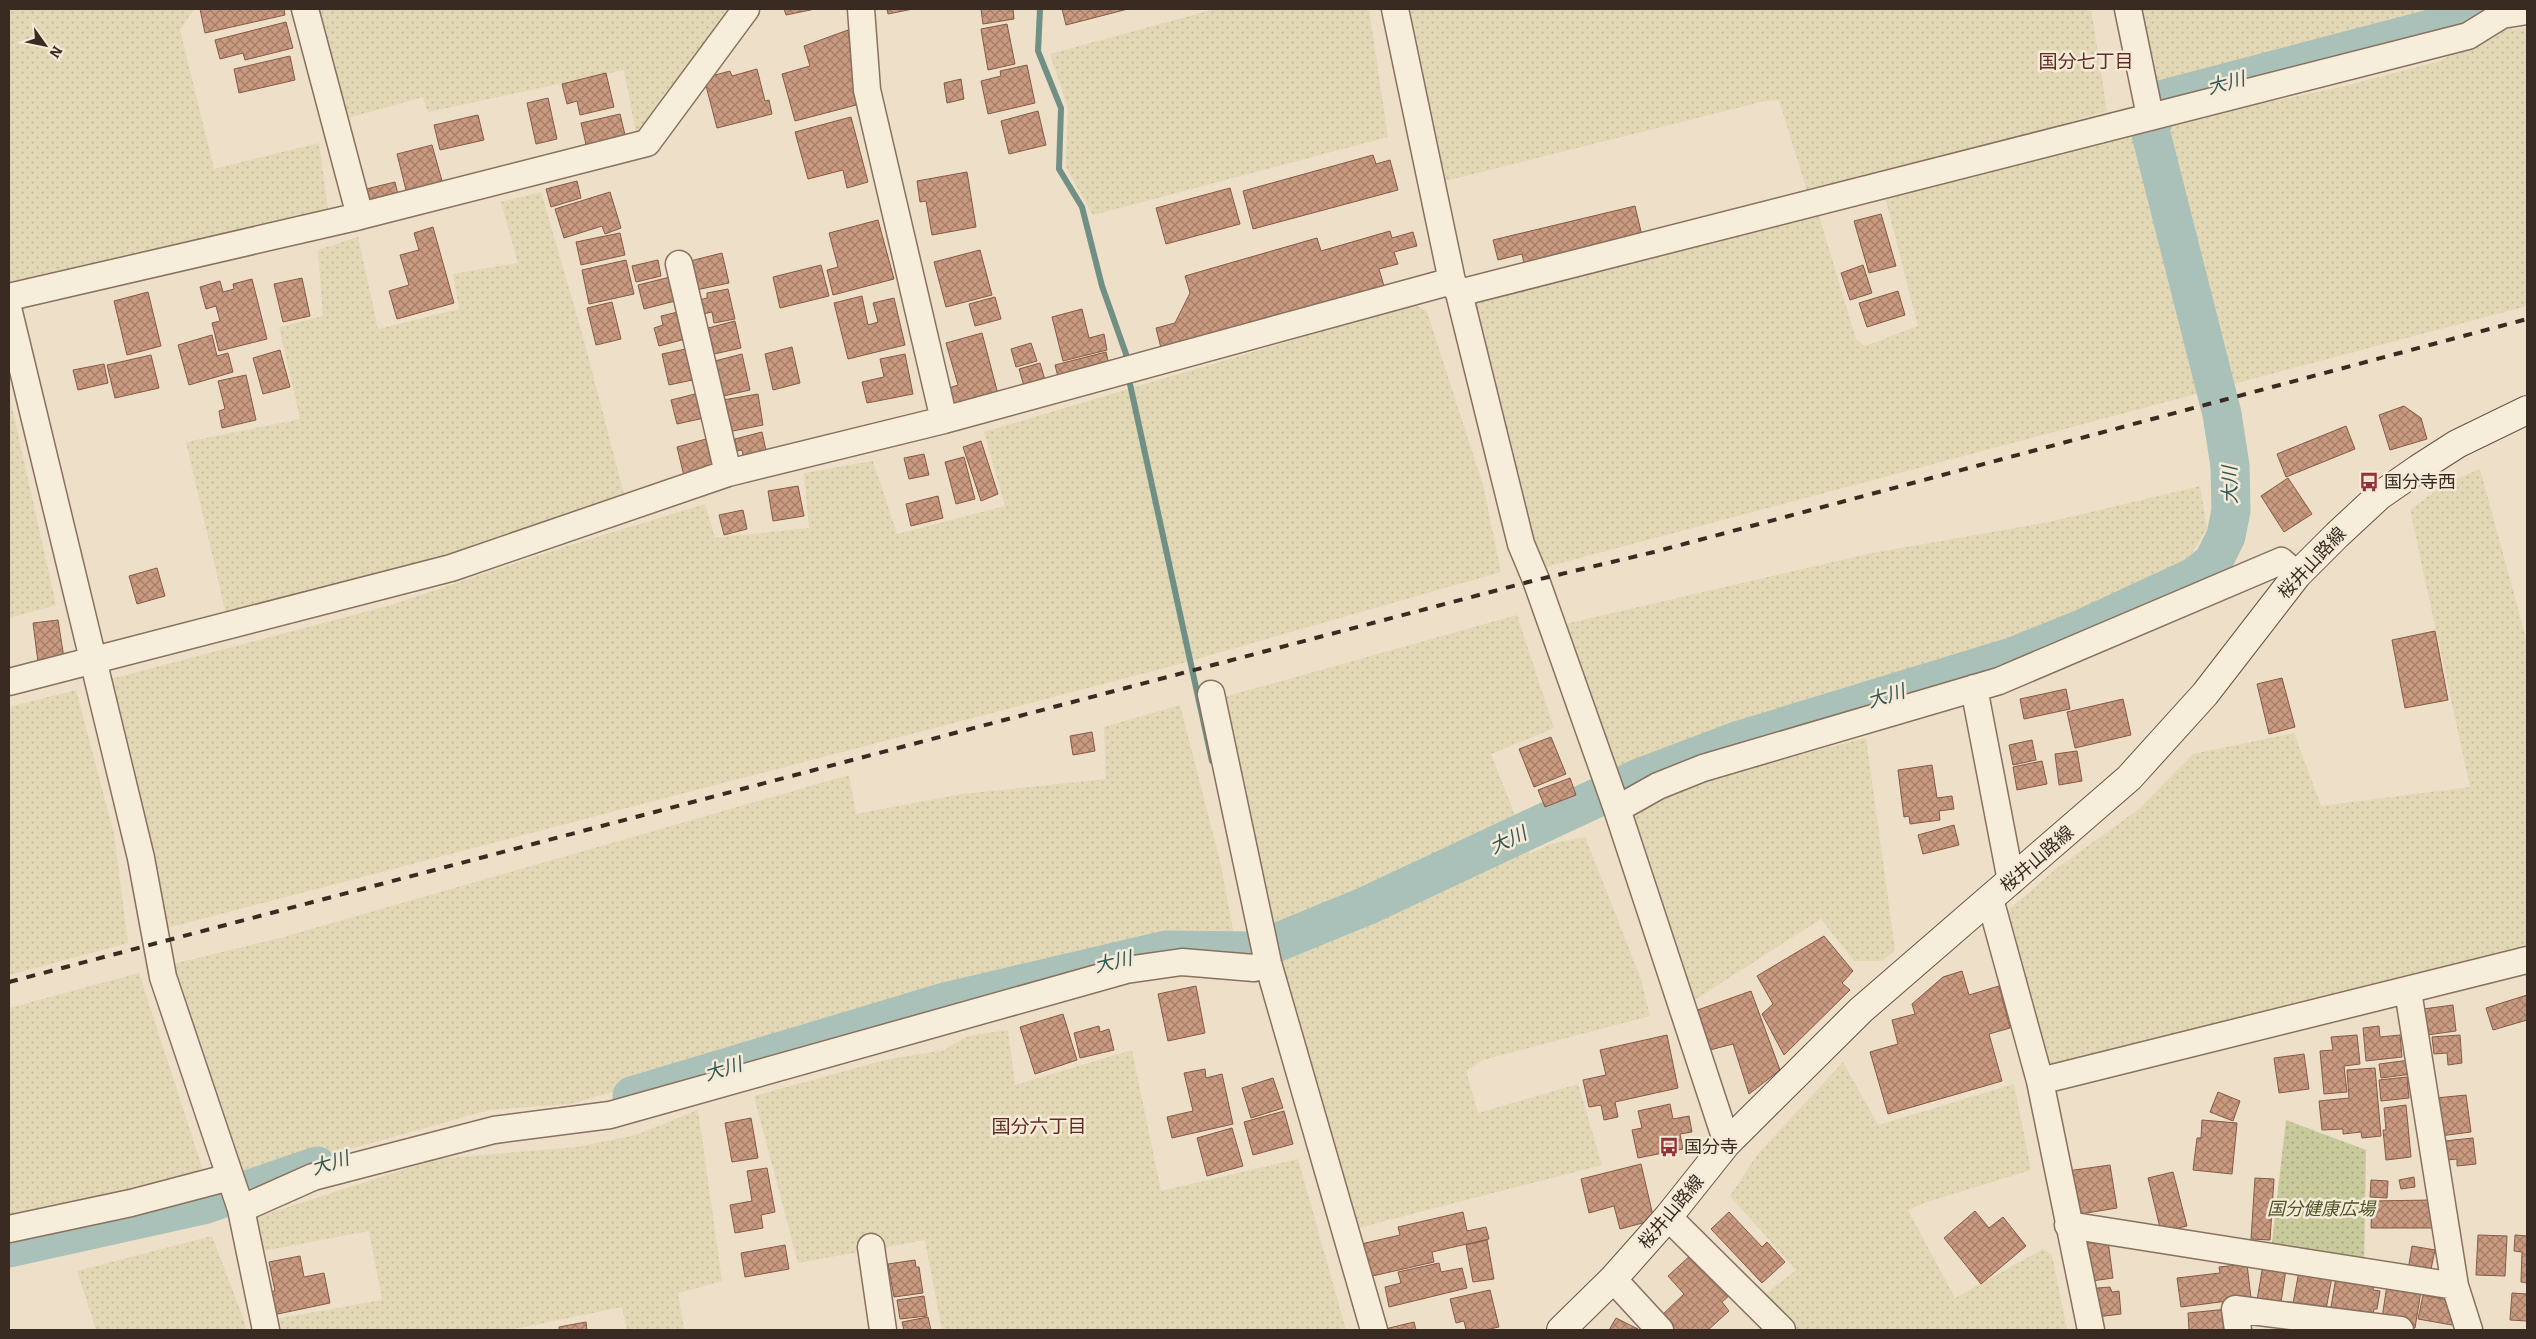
<svg xmlns="http://www.w3.org/2000/svg" width="2536" height="1339" font-family="Bitter,'Noto Sans JP',serif">
	<style>
		.farmland { fill: url(#farmland-dots) }
		.park { fill: url(#park-dots) }
		.lines { fill: none; stroke-linecap: round; stroke-linejoin: round }
		.stream { stroke: #708f85; stroke-width: 6 }
		.river { stroke: #a9c1b8; stroke-width: 39 }
		.building { fill: url(#building-cross-hatch); stroke: #865a45 }
		.street-casing { stroke: #88715e; stroke-width: 29 }
		.secondary-casing { stroke: #6a5241; stroke-width: 30 }
		.street { stroke: #f7eddb; stroke-width: 26 }
		.secondary { stroke: #f7eddb; stroke-width: 28 }
		.rail { stroke: #392b21; stroke-width: 4; stroke-dasharray: 9 9; stroke-linecap: butt }
		.labels { text-anchor: middle; dominant-baseline: central; stroke-width: 5; stroke-linejoin: round; paint-order: stroke }
		.poi-label { font-size: 18px; fill: #392b21; stroke: #f4ead7; text-anchor: start }
		.street-label { font-size: 18px; fill: #392b21; stroke: #f4ead7 }
		.park-label { font-size: 18px; font-style: italic; fill: #4c5428; stroke: #f4ead7 }
		.neighbourhood-label { font-size: 19px; fill: #632b22; stroke: #f4ead7 }
		.water-label { font-size: 19px; font-style: italic; fill: #315853; stroke: #f4ead7 }
	</style>
	<defs>
		<pattern id="farmland-dots" width="8" height="8" patternUnits="userSpaceOnUse" patternTransform="scale(1.25)"><rect width="8" height="8" fill="#e2d8b6"/><path d="M2 2h.1M6 6h.1" fill="none" stroke="#c3ba9c" stroke-width="1.8" stroke-linecap="round"/></pattern>
		<pattern id="park-dots" width="8" height="8" patternUnits="userSpaceOnUse" patternTransform="scale(1.25)"><rect width="8" height="8" fill="#c8ca9c"/><path d="M2 2h.1M6 6h.1" fill="none" stroke="#a3a47f" stroke-width="1.8" stroke-linecap="round"/></pattern>
		<pattern id="building-cross-hatch" width="8" height="8" patternUnits="userSpaceOnUse" patternTransform="scale(1.25)"><rect width="8" height="8" fill="#c99980"/><path d="M0 0l8 8M0 8l8-8" fill="none" stroke="#a47d68"/></pattern>
	</defs>
	<rect width="100%" height="100%" fill="#eddfc8"/>
	<path class="farmland" d="M9 9H194L180 30 214 169 319 143 329 217 9 287Z
		M313 9H731L636 133 624 70 428 112 423 97 341 120Z
		M1215 9H1369L1388 137 1093 215 1066 167 1068 108 1050 54Z
		M1403 9H2091L2107 111 1809 197 1779 100 1765 101 1437 183Z
		M2136 9H2452L2440 18 2152 92Z
		M2527 28V306L1542 568 1531 544 1471 303 1819 216 1856 339 1865 346 1918 326 1885 197 2124 132 2341 87 2440 61 2497 30Z
		M541 192 582 333 625 498 453 561 227 618 186 442 300 419 279 327 323 316 318 250 358 237 378 329 459 309 453 274 518 263 501 202Z
		M1414 304 1427 312 1483 485 1501 572 1176 665 163 929 107 680 391 605 561 548 705 504 715 538 809 528 804 473 873 461 897 534 1005 506 984 432Z
		M9 394 56 605 9 618Z
		M2480 469 2527 642V952L2045 1074 2005 913 2057 868 2139 809 2193 754 2294 733 2321 806 2470 787 2410 510 2443 485Z
		M2200 486 2207 528 2185 565 2161 586 2047 634 1862 696 1773 721 1617 779 1565 624 1872 553 2049 522Z
		M1517 615 1554 728 1491 754 1530 854 1550 844 1585 837 1641 979 1650 1016 1483 1060 1466 1071 1478 1113 1578 1084 1602 1165 1354 1229 1273 936 1224 697Z
		M76 690 114 834 128 943 9 975V707Z
		M1180 705 1220 861 1235 940 1153 945 1056 967 943 994 814 1035 570 1104 489 1110 243 1179 173 964 280 938 849 775 856 814 962 794 1106 779 1104 727Z
		M1866 738 1895 950 1882 961H1854L1821 919 1690 1003 1625 814 1685 784Z
		M139 973 204 1173 9 1219V1008Z
		M1008 1030 1015 1085 1132 1050 1161 1191 1298 1159 1346 1330H942L925 1240 798 1263 754 1096 885 1060 944 1050 968 1036Z
		M1843 1062 1878 1125 2014 1084 2031 1170 1924 1203 1908 1210 1955 1298 2043 1249 2052 1255 2067 1330H1798L1766 1294 1796 1270 1730 1196 1757 1155Z
		M698 1110 722 1281 678 1293 684 1330H627L622 1307 509 1330H279L276 1319 382 1300 369 1231 257 1252 255 1218 436 1159 577 1147 636 1135Z
		M212 1236 244 1320 246 1330H96L77 1271Z"/>
	<path class="park" d="M2286 1120 2366 1150 2364 1267 2271 1251Z"/>
	<g class="lines">
		<path class="stream" d="M1040 9 1038 51 1061 108 1059 169 1082 207 1102 286 1126 354 1127 365
			M1128 375 1212 761"/>
		<path class="river" d="M632 1096 945 1002 1166 950 1256 951 1366 906 1639 778 1737 741 2012 657 2084 628 2194 577 2213 562 2226 536 2231 510 2230 466 2222 414 2150 130 2160 100 2449 24 2471 9
			M9 1248 203 1205 317 1166"/>
	</g>
	<path class="building" d="M200 9H284L285 15 205 33Z
		M784 9H815L786 15Z
		M887 9H913L888 14Z
		M981 9H1013L1014 19 983 24Z
		M1062 9H1128L1066 25Z
		M286 22 293 48 245 60 243 53 220 59 215 40Z
		M1007 24 1015 64 988 70 981 29Z
		M848 30 860 104 795 121 782 74 810 66 804 46Z
		M290 56 295 80 239 93 234 69Z
		M1027 65 1035 103 988 114 981 81 1001 76 1000 71Z
		M757 69 765 101 769 100 772 114 717 128 704 78 730 71 732 76Z
		M606 73 614 107 580 115 577 101 567 104 562 84Z
		M961 79 964 99 947 103 944 83Z
		M548 98 557 139 536 144 527 103Z
		M1038 111 1046 145 1009 154 1001 121Z
		M620 114 627 143 588 153 581 123Z
		M478 115 484 140 440 150 434 125Z
		M851 117 868 182 847 188 843 170 808 179 795 132Z
		M432 145 444 188 408 198 397 154Z
		M1373 155 1376 164 1390 160 1398 190 1253 229 1243 191Z
		M967 172 976 227 932 235 926 201 920 202 917 181Z
		M577 181 581 198 551 207 546 189Z
		M395 182 400 203 363 212 358 191Z
		M1230 188 1240 224 1166 244 1156 208Z
		M610 192 621 228 605 234 602 226 564 238 555 209Z
		M1635 206 1643 240 1525 268 1522 254 1498 260 1493 240Z
		M1881 214 1896 266 1869 273 1854 221Z
		M878 220 894 279 833 295 827 270 838 267 829 233Z
		M433 227 454 303 397 319 389 291 409 285 400 255 419 250 414 233Z
		M1390 231 1392 238 1413 232 1417 246 1394 252 1398 264 1379 269 1384 286 1161 348 1156 328 1175 323 1190 293 1185 276 1317 238 1321 251Z
		M620 233 625 255 581 265 576 242Z
		M980 250 992 295 946 307 934 262Z
		M722 253 729 283 696 290 690 261Z
		M626 260 634 294 589 304 582 270Z
		M658 260 661 276 636 282 632 266Z
		M821 265 829 296 780 308 773 277Z
		M1863 265 1872 293 1850 300 1841 273Z
		M678 275 683 299 644 309 638 285Z
		M302 278 310 316 283 322 274 284Z
		M252 279 267 339 219 351 212 323 220 321 216 306 206 309 200 287 220 281 223 292 234 289 233 284Z
		M728 289 735 319 714 323 712 312 698 315 695 301 707 298V293Z
		M1898 291 1905 315 1867 327 1859 303Z
		M148 292 161 346 127 355 114 301Z
		M862 296 868 325 878 322 873 303 894 298 905 345 848 359 834 303Z
		M995 297 1001 319 975 326 969 304Z
		M612 302 621 339 596 345 587 308Z
		M1082 309 1089 338 1104 334 1107 350 1063 361 1052 317Z
		M686 310 693 337 659 346 654 328 663 325 661 316Z
		M735 321 741 348 714 354 708 328Z
		M982 333 1000 402 947 417 940 391 958 385 946 343Z
		M212 335 217 356 228 353 233 372 189 385 178 345Z
		M1031 343 1037 361 1016 367 1011 349Z
		M792 347 800 383 773 390 765 354Z
		M690 348 697 379 669 385 662 354Z
		M280 350 290 387 263 394 253 358Z
		M1106 352 1111 373 1060 385 1055 365Z
		M742 354 750 390 719 397 711 362Z
		M905 354 913 394 867 403 862 382 884 377 880 359Z
		M151 355 159 388 115 398 107 365Z
		M1040 363 1048 390 1027 396 1019 369Z
		M104 364 108 383 78 390 73 370Z
		M246 375 256 420 222 428 219 411 225 409 218 381Z
		M699 393 704 418 677 424 671 400Z
		M758 394 763 425 728 432 723 400Z
		M2404 406 2421 418 2427 439 2390 450 2379 415Z
		M2346 426 2355 449 2286 477 2277 454Z
		M762 432 768 460 745 465 742 450 737 451 735 439Z
		M706 439 714 473 685 480 677 447Z
		M981 441 998 494 981 501 963 447Z
		M924 454 929 475 909 479 904 458Z
		M964 457 975 499 956 504 945 462Z
		M2288 478 2312 514 2284 532 2261 496Z
		M798 486 804 516 773 521 768 491Z
		M938 496 943 518 911 526 906 504Z
		M743 510 747 529 724 535 719 515Z
		M157 568 165 596 137 604 129 576Z
		M58 620 64 658 38 662 33 623Z
		M2435 631 2448 700 2405 708 2392 640Z
		M2282 678 2295 727 2269 734 2257 684Z
		M2066 689 2070 709 2024 719 2020 699Z
		M2123 699 2131 735 2075 748 2067 712Z
		M1092 732 1095 751 1073 755 1070 736Z
		M1551 737 1566 774 1534 787 1519 749Z
		M2032 740 2036 760 2013 765 2009 745Z
		M2077 751 2082 781 2059 785 2055 754Z
		M2042 761 2047 784 2017 790 2013 767Z
		M1932 765 1937 798 1952 796 1954 809 1939 811 1940 820 1910 824 1909 816 1904 817 1898 770Z
		M1570 778 1576 795 1545 807 1538 790Z
		M1954 825 1959 845 1923 854 1918 835Z
		M1824 936 1853 971 1842 983 1850 990 1784 1055 1762 1014 1773 1004 1757 976Z
		M1962 971 1969 995 1999 986 2010 1028 1989 1034 2002 1081 1888 1114 1870 1052 1898 1044 1892 1020 1915 1014 1912 1004 1943 977Z
		M1196 986 1205 1033 1168 1041 1158 994Z
		M1751 991 1780 1070 1749 1094 1733 1044 1702 1052 1692 1012Z
		M2527 995V1020L2493 1030 2486 1008Z
		M2453 1005 2456 1031 2427 1035 2423 1009Z
		M1063 1014 1077 1060 1035 1074 1020 1027Z
		M1099 1026 1100 1032 1109 1029 1114 1050 1080 1058 1074 1033Z
		M2379 1026 2380 1037 2400 1035 2402 1057 2366 1061 2363 1028Z
		M1667 1035 1678 1088 1615 1102 1618 1117 1604 1120 1601 1105 1589 1107 1583 1080 1606 1075 1600 1050Z
		M2357 1035 2360 1064 2344 1066 2347 1092 2324 1094 2320 1051 2333 1050 2331 1037Z
		M2460 1035 2462 1063 2448 1065 2447 1053 2434 1054 2432 1037Z
		M2304 1054 2309 1089 2279 1093 2274 1058Z
		M2410 1060 2412 1074 2381 1078 2379 1064Z
		M2375 1068 2381 1136 2362 1138 2361 1132 2343 1134V1129L2322 1130 2319 1101 2349 1098 2347 1070Z
		M1205 1069 1206 1078 1222 1074 1233 1124 1172 1138 1167 1117 1193 1111 1184 1073Z
		M2407 1077 2409 1098 2381 1101 2379 1080Z
		M1273 1078 1283 1108 1251 1118 1242 1088Z
		M2218 1092 2240 1101 2233 1121 2210 1112Z
		M2466 1095 2471 1132 2440 1136 2436 1098Z
		M1670 1104 1673 1119 1689 1116 1692 1132 1680 1134 1683 1149 1638 1158 1632 1130 1642 1128 1638 1111Z
		M2406 1105 2411 1157 2386 1160 2383 1130H2386L2384 1108Z
		M1284 1111 1293 1144 1253 1155 1244 1122Z
		M751 1118 758 1158 732 1162 725 1123Z
		M2202 1120 2237 1123 2232 1174 2193 1170 2197 1138H2201Z
		M1232 1128 1243 1166 1207 1176 1197 1138Z
		M2473 1138 2476 1164 2457 1166V1159L2447 1160 2445 1141Z
		M1641 1164 1654 1220 1620 1229 1614 1206 1589 1213 1581 1179Z
		M2110 1165 2117 1208 2074 1215 2067 1171Z
		M767 1168 775 1212 761 1215 763 1228 735 1233 730 1205 752 1201 747 1171Z
		M2173 1172 2187 1226 2161 1232 2148 1178Z
		M2414 1177 2415 1187 2401 1189 2399 1180Z
		M2255 1178 2274 1179 2270 1240 2251 1239Z
		M2371 1180 2388 1181 2387 1198 2370 1197Z
		M2433 1200V1228H2371L2372 1201Z
		M1975 1211 1989 1228 2003 1217 2026 1246 1981 1284 1944 1238Z
		M1463 1212 1467 1231 1486 1227 1489 1239 1432 1252 1434 1262 1368 1277 1361 1244 1400 1235 1398 1227Z
		M1729 1212 1762 1247 1767 1242 1785 1262 1762 1283 1711 1229Z
		M2478 1235 2507 1236 2505 1276 2476 1275Z
		M2515 1235 2527 1236V1283L2521 1282 2522 1252 2514 1251Z
		M1487 1240 1494 1279 1473 1282 1466 1245Z
		M2108 1241 2113 1278 2085 1282 2081 1244Z
		M785 1245 789 1269 745 1277 741 1253Z
		M2412 1246 2435 1250 2430 1274 2408 1270Z
		M1692 1254 1730 1295 1722 1302 1729 1311 1708 1330H1672L1660 1317 1684 1294 1668 1276Z
		M300 1256 304 1277 324 1273 330 1303 273 1315 268 1292 275 1291 269 1262Z
		M915 1260 916 1267H919L923 1293 894 1297 888 1264Z
		M1439 1263 1441 1272 1462 1268 1467 1288 1389 1307 1385 1287 1401 1283 1398 1272Z
		M2247 1264 2251 1298 2181 1307 2177 1278 2220 1273 2219 1267Z
		M2263 1265 2286 1269 2280 1309 2257 1300Z
		M2299 1271 2332 1277 2325 1315 2292 1309Z
		M2336 1277 2374 1283 2373 1290 2380 1291 2377 1309H2374L2372 1320 2330 1313Z
		M2387 1285 2421 1291 2415 1328 2386 1323 2382 1318Z
		M2110 1287 2112 1292 2119 1291 2121 1314 2088 1318 2085 1289Z
		M1490 1290 1499 1327 1485 1330H1466L1464 1321 1456 1323 1450 1299Z
		M2512 1293 2527 1294V1321L2510 1320Z
		M2423 1295 2457 1302 2452 1325 2418 1319Z
		M924 1296 927 1316 900 1319 897 1300Z
		M2228 1309 2230 1330H2189L2188 1313Z
		M928 1317 931 1330H904L902 1322Z
		M1616 1318 1638 1329 1609 1330Z
		M586 1322 587 1330H559V1327Z
		M1414 1322 1416 1330H1386L1385 1329Z"/>
	<g class="lines">
		<defs>
			<path id="street" d="M305 9 360 216
				M861 9 867 90 944 420
				M1395 9 1452 281 1459 293 1521 544 1536 580 1617 809 1727 1143
				M2128 9 2150 116
				M679 264 728 473
				M1459 293 2468 36 2502 15 2527 11
				M9 297 360 216 647 143 746 9
				M9 312 141 858 163 977 241 1209 266 1330
				M9 682 451 568 728 473 944 420 1452 281
				M1974 688 2011 881
				M1211 694 1268 963 1374 1330
				M1617 809 1658 786 1703 768 1999 681 2281 561 2297 575
				M1990 899 2040 1081 2091 1330
				M2408 991 2455 1286 2469 1330
				M2040 1081 2527 960
				M241 1209 313 1177 494 1130 610 1115 1126 970 1182 962 1254 968 1268 963
				M1668 1217 1782 1330
				M2068 1225 2455 1286
				M9 1229 131 1203 230 1177
				M871 1247 883 1330
				M1613 1279 1660 1330
				M2238 1330 2235 1309 2400 1330"/>
			<path id="secondary" d="M1561 1330 1613 1279 1668 1217 1727 1143 1861 1010 2129 778 2205 694 2297 575 2337 535 2379 496 2418 469 2457 444 2527 410"/>
		</defs>
		<use href="#street" class="street-casing"/>
		<use href="#secondary" class="secondary-casing"/>
		<use href="#street" class="street"/>
		<use href="#secondary" class="secondary"/>
		<path class="rail" d="M9 982 1536 580 1654 552 2527 319"/>
	</g>
	<defs>
		<symbol id="bus-bare" viewBox="-9 -9 18 18"><path d="M-5-6H5V4H4V6H2V4H-2V6H-4V4H-5ZM-3.5-4V0h7V-4ZM-3.5 1.2v1.5H-2V1.2ZM2 1.2v1.5H3.5V1.2Z" fill="#943138" stroke="#f4ead7" stroke-width="2.5" paint-order="stroke"/></symbol>
	</defs>
	<g fill-rule="evenodd">
		<use href="#bus-bare" x="2355" y="468" width="28" height="28"/>
		<use href="#bus-bare" x="1655" y="1133" width="28" height="28"/>
	</g>
	<g class="labels">
		<g class="poi-label">
			<text x="2384" y="482">国分寺西</text>
			<text x="1684" y="1147">国分寺</text>
		</g>
		<g class="street-label">
			<text transform="translate(2312 563) rotate(-47)">桜井山路線</text>
			<text transform="translate(2037 859) rotate(-41)">桜井山路線</text>
			<text transform="translate(1671 1212) rotate(-50)">桜井山路線</text>
		</g>
		<g class="park-label">
			<text x="2321" y="1209">国分健康広場</text>
		</g>
		<g class="neighbourhood-label">
			<text x="2086" y="61">国分七丁目</text>
			<text x="1039" y="1126">国分六丁目</text>
		</g>
		<g class="water-label">
			<text transform="translate(2226 83) rotate(-15)">大川</text>
			<text transform="translate(2230 485) rotate(-91)">大川</text>
			<text transform="translate(1886 696) rotate(-17)">大川</text>
			<text transform="translate(1508 840) rotate(-25)">大川</text>
			<text transform="translate(1113 962) rotate(-13)">大川</text>
			<text transform="translate(723 1069) rotate(-17)">大川</text>
			<text transform="translate(330 1163) rotate(-17)">大川</text>
		</g>
	</g>
	<rect width="2536" height="1339" fill="none" stroke="#392b21" stroke-width="20"/>
	<g transform="translate(45 45) rotate(123)" stroke="#f4ead7" stroke-width="4" paint-order="stroke">
	<path d="M0-4L9 19L0 12L-9 19Z" fill="#392b21"/>
	<text y="-8" font-size="14" font-weight="bold" text-anchor="middle" fill="#392b21">N</text>
	</g>
</svg>
